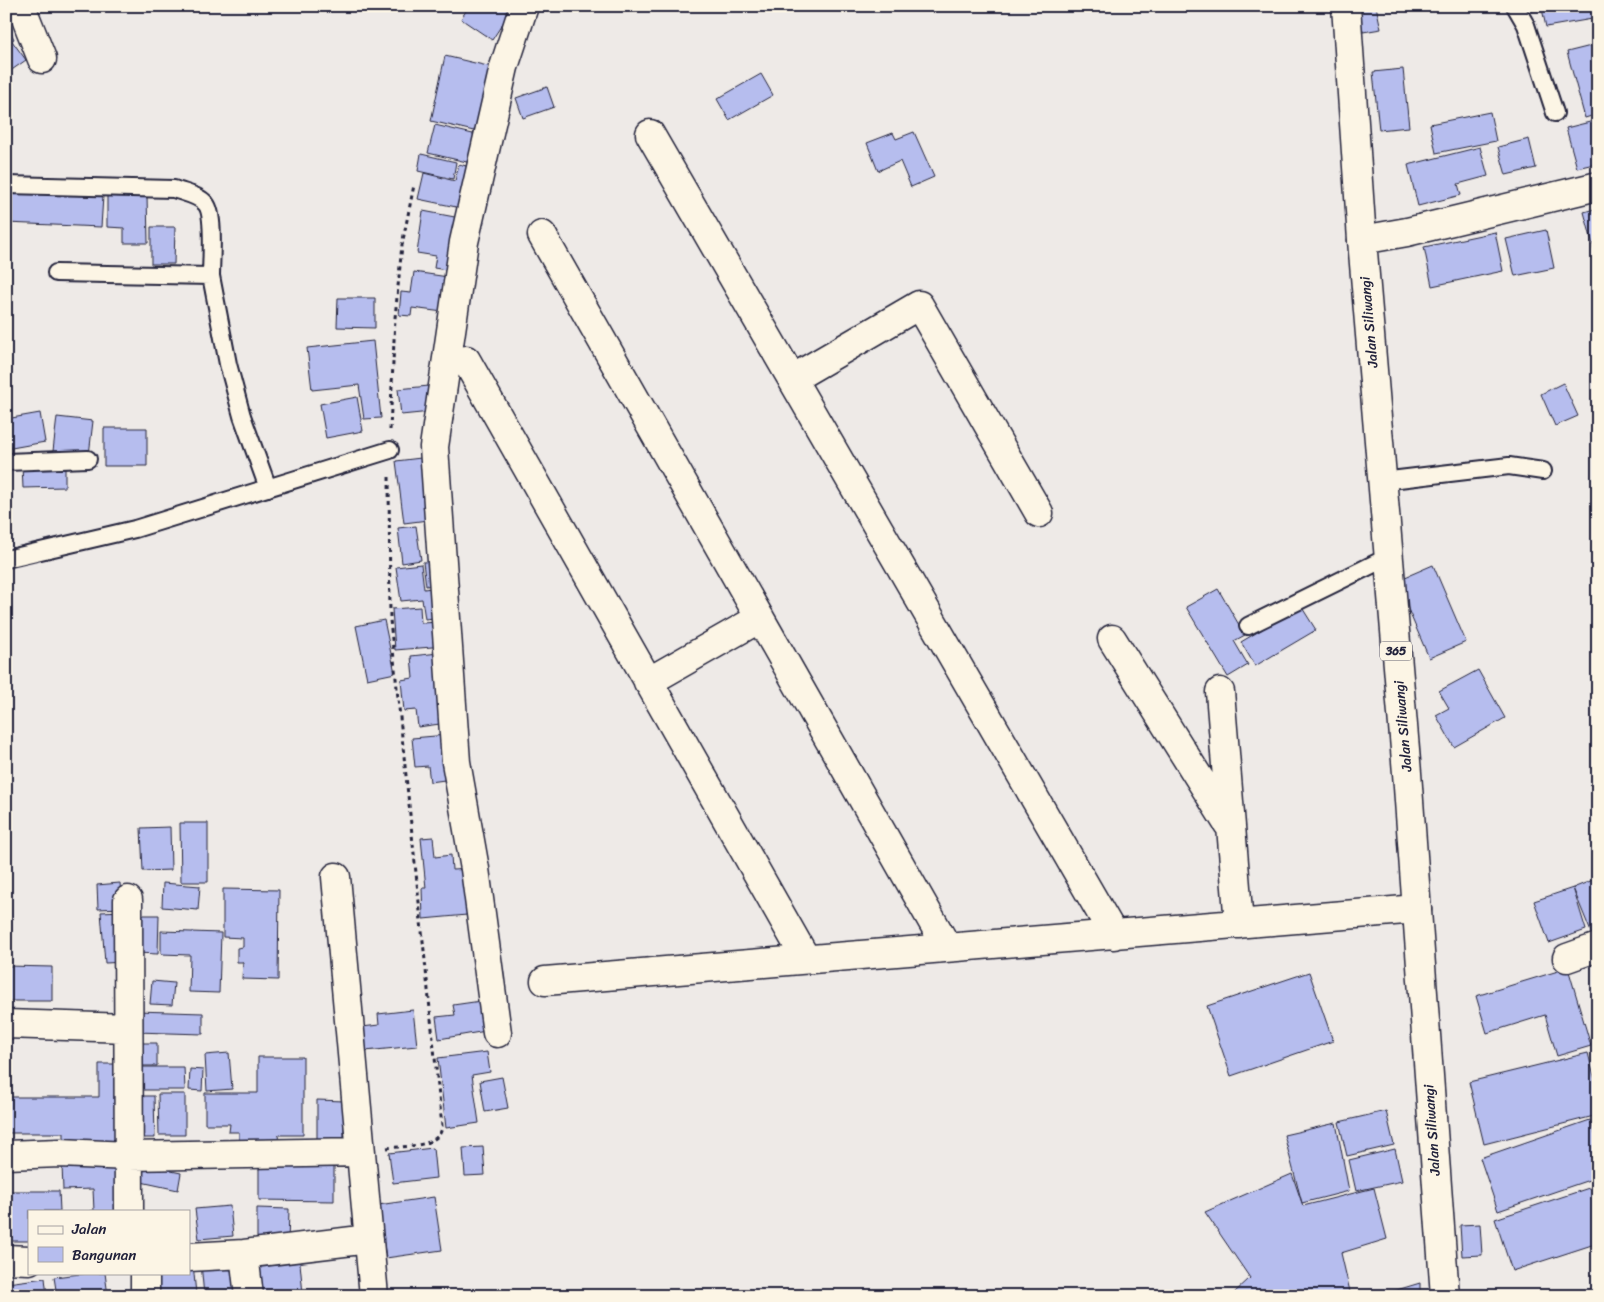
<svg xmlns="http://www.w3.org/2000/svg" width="1604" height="1302" font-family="Sriracha,sans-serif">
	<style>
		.building { fill: #b6bdee; stroke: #22223b }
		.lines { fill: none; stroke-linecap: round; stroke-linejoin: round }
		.service-casing { stroke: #22223b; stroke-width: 20 }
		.minor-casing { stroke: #22223b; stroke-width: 31 }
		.primary-casing { stroke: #22223b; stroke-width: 31 }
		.path { stroke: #22223b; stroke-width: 3; stroke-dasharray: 4 4; stroke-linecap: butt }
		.service { stroke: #fcf5e5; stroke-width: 16 }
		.minor { stroke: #fcf5e5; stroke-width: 28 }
		.primary { stroke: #fcf5e5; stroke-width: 28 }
		.labels { text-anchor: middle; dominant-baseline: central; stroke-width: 4; stroke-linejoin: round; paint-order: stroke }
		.shield { fill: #fcf5e5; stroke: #63616e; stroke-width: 1 }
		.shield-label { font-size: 12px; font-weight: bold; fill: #22223b }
		.street-label { font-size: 14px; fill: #22223b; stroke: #fcf5e5 }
	</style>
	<rect width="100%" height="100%" fill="#eeeae7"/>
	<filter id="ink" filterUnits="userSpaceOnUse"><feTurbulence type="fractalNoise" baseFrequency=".02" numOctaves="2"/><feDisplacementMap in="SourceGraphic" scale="10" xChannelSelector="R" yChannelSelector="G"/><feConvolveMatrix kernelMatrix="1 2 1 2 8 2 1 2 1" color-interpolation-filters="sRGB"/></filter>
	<g filter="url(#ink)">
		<path class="building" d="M469 6H514L492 40 461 19Z
			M1376 6 1381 29 1363 32 1358 8Z
			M1530 6H1598V18L1546 27 1542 9 1531 11Z
			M6 23 14 39 6 43Z
			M12 41 26 60 6 74V45Z
			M1595 45 1598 54V114L1585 118 1567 52Z
			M445 56 492 67 478 132 431 121Z
			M1403 69 1409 127 1379 130 1373 72Z
			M761 74 773 95 729 120 717 99Z
			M547 87 554 107 523 118 516 98Z
			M1490 112 1496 141 1436 153 1430 124Z
			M1598 120V163L1577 168 1566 128Z
			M435 125 477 135 471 163 428 153Z
			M914 132 934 177 911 187 900 161 878 171 867 143 893 133 896 139Z
			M1529 139 1536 168 1506 175 1498 147Z
			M1480 147 1488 176 1458 184 1461 195 1418 206 1408 165Z
			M421 154 456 162 453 179 418 171Z
			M459 164 470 167 461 208 418 199 424 173 455 181Z
			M6 192 103 196 101 227 6 223Z
			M107 194 147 195 148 243H124V228L107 227Z
			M1598 208V263L1584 212Z
			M423 211 460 218 452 271 434 268 436 256 417 253Z
			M151 227H175L174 264H151Z
			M1546 230 1554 268 1515 276 1506 239Z
			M1495 232 1503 271 1432 286 1424 247Z
			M414 272 448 277 443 312 412 308 411 316 399 315 401 292 411 293Z
			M338 298H375V328L337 327Z
			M373 341 381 418 364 419 359 385 312 390 307 348Z
			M1563 383 1578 416 1555 426 1541 394Z
			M429 386 431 412 401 415 398 389Z
			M357 397 363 431 326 438 320 404Z
			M40 413 45 442 6 449V419Z
			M57 417 93 421 89 455 53 451Z
			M104 428H147V466H104Z
			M421 458 436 519 404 523 396 461Z
			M65 464V487L23 488 22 465Z
			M416 526 421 560 402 563 398 528Z
			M439 561 441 584 426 586 423 562Z
			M421 564 424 589 439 587 443 617 425 619 422 599 401 601 396 567Z
			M1433 565 1466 642 1429 658 1396 581Z
			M1218 589 1245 635 1234 641 1248 665 1228 677 1186 607Z
			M1301 606 1316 630 1255 666 1241 642Z
			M420 607 421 623 442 622 444 646 395 650 392 609Z
			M384 620 395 673 367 679 356 626Z
			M439 653 447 723 418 727 416 710 404 711 401 680 413 678 411 656Z
			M1478 670 1505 718 1454 747 1436 715 1449 708 1439 691Z
			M447 735 452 779 430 782 428 766 415 767 412 738Z
			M180 823H208V882H181Z
			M170 827 171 870 143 871 141 828Z
			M433 837 435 857 451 855 452 870 473 869 478 914 423 919 422 888H426L421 838Z
			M1598 878V935L1593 937 1573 888Z
			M120 883 122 908 98 909 97 885Z
			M163 883 200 886 198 910 162 907Z
			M1573 888 1586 930 1549 943 1534 901Z
			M223 889 279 890 278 980 242 979 243 962H237V948L243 947V938L223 937Z
			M123 911 126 962 105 963 101 912Z
			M137 915H159L158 954 136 953Z
			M6 924H9V960H6Z
			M161 931 221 933 219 993 189 992 190 955 161 954Z
			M7 966 52 967V1001H6Z
			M1568 968 1591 1046 1557 1056 1545 1015 1487 1033 1476 996Z
			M1309 972 1333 1041 1231 1076 1207 1006Z
			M152 981 174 983 172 1005 150 1004Z
			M481 1001 486 1031 439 1039 436 1017 455 1015 453 1005Z
			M413 1010 417 1046 365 1051 362 1027 379 1025 378 1014Z
			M136 1011 203 1013V1034L135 1032Z
			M133 1043H157V1066H133Z
			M487 1052 490 1072 472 1075 479 1123 446 1128 438 1058Z
			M229 1053 232 1089 207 1091 205 1055Z
			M1588 1053 1598 1092V1115L1484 1144 1469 1082Z
			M258 1057H303V1135H278L279 1144 239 1143V1132H229L230 1124H205V1093H258Z
			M99 1064H120L121 1143H64V1133H6V1097H99Z
			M134 1067H184L185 1090H134Z
			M190 1069 203 1070 202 1091 189 1090Z
			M502 1077 508 1108 485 1112 480 1081Z
			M158 1094H185V1135H159Z
			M134 1096H154L155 1138H135Z
			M317 1100 344 1101V1146L317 1145Z
			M1386 1111 1394 1145 1347 1156 1339 1122Z
			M1590 1120 1598 1142V1177L1498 1211 1480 1158Z
			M1336 1123 1349 1191 1302 1203 1284 1135Z
			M483 1147 485 1175 465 1176 463 1148Z
			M433 1148 436 1178 393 1183 389 1153Z
			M1395 1149 1402 1181 1356 1191 1349 1160Z
			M146 1156 173 1162 171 1171 181 1173 178 1190 141 1182Z
			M120 1163 122 1211H91H94L93 1189 63 1190 62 1165Z
			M259 1165 334 1166V1201L259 1200Z
			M1292 1174 1303 1206 1374 1188 1387 1239 1341 1253 1351 1296H1236L1234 1293 1250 1278 1205 1212Z
			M1598 1185V1243L1512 1271 1495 1219Z
			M6 1191H59L60 1211H29V1241H6Z
			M434 1197 442 1250 386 1258 378 1205Z
			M230 1206 233 1236 199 1239 195 1209Z
			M257 1208 289 1209 288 1244H257Z
			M1480 1224 1482 1255 1462 1256 1460 1225Z
			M299 1253 303 1294 255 1296 251 1257Z
			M234 1260 237 1296H204L201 1263Z
			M193 1264 196 1294 156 1296 153 1273H189V1265Z
			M89 1273H105L108 1296H57L54 1277Z
			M45 1278 47 1296H9L7 1283Z
			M1420 1283V1296H1377Z"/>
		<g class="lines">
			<defs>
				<path id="service" d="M1515 6 1526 25 1555 113
					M6 185 174 189C184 193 199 195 206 204 215 215 211 261 211 276
					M56 273 211 276 228 364 242 416 268 488
					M6 462 88 459
					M1382 481 1509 466 1543 471
					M6 559 135 529 390 450
					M1248 626 1388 557"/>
				<path id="minor" d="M21 6 42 59
					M650 134 1114 935
					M542 235 947 947
					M1362 240 1407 232 1598 186
					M466 360 806 959
					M792 379 919 305 1039 513
					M1112 639 1228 824
					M648 682 760 618
					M1220 692 1239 924
					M336 877 374 1296
					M128 900 129 1211
					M1567 958 1598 947
					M545 981 1417 909
					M6 1024 128 1028
					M497 1033 475 869 456 762 434 447 464 242 504 67 524 6
					M6 1155 60 1153 129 1156 361 1152
					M244 1254 249 1296
					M189 1257 244 1254 369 1239
					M6 1259 29 1260
					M145 1273V1296"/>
				<path id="primary" d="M1346 6 1362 240 1407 773 1445 1296"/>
			</defs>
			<use href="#service" class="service-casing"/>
			<use href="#minor" class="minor-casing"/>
			<use href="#primary" class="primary-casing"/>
			<path class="path" d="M390 430 395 318 402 245 414 185
				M387 1148C403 1146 441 1148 442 1126L390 620 389 473"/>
			<use href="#service" class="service"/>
			<use href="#minor" class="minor"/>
			<use href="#primary" class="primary"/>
		</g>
	</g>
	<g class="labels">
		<rect class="shield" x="1380" y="641.5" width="32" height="19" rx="4"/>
		<g class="shield-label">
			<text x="1396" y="651">365</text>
		</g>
		<g class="street-label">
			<text transform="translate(1369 322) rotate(-95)">Jalan Siliwangi</text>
			<text transform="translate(1403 726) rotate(-95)">Jalan Siliwangi</text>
			<text transform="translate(1432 1130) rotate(-94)">Jalan Siliwangi</text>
		</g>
	</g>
	<rect width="1604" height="1302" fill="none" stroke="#fcf5e5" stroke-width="25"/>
	<rect x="12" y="12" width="1579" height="1277" fill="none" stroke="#22223b" stroke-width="2" filter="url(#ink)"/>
	<rect x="28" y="1210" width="162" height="65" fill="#fcf5e5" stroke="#a5a1a1"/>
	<rect x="38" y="1226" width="25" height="8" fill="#fcf5e5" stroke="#a5a1a1"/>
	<text x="72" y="1234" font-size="15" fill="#22223b">Jalan</text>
	<rect x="38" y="1247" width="25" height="15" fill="#b6bdee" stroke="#a5a1a1"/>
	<text x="72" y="1260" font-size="15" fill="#22223b">Bangunan</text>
</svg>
